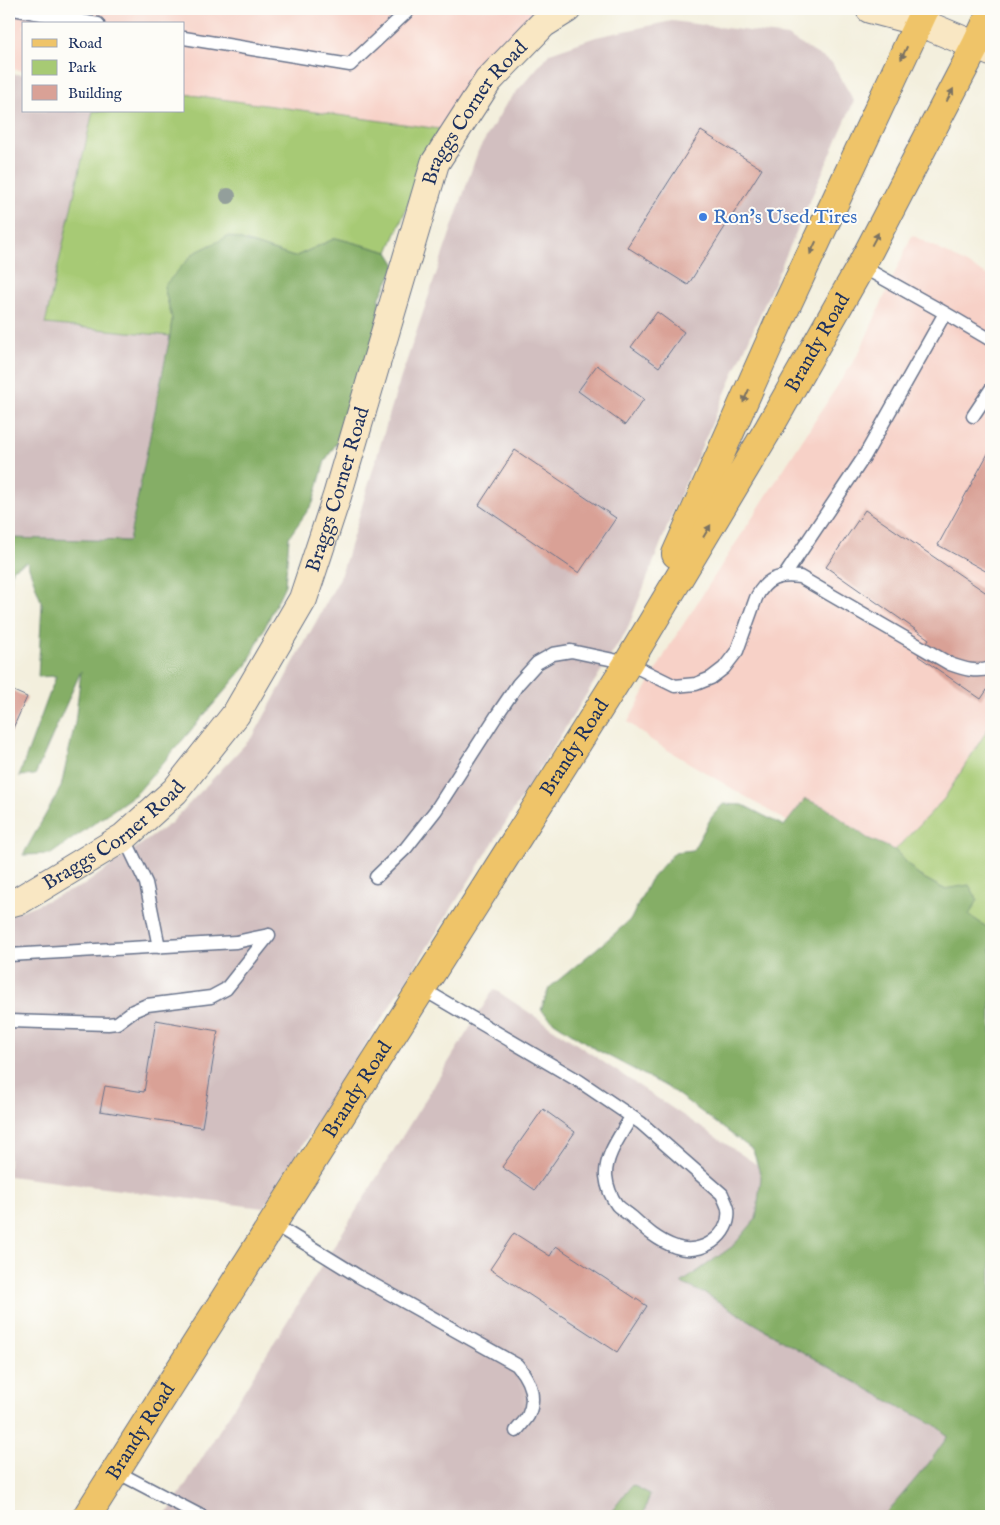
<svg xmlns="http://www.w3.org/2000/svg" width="1000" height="1525" font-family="'IM FELL English',serif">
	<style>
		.built { fill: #f7d1c7 }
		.industrial { fill: #d2bfc0 }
		.green { fill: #a7ca74; stroke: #617c69 }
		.forest { fill: #85ae66; stroke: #506e62 }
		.building { fill: #d9a196 }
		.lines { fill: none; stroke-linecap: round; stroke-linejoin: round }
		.lane-casing { stroke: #67728a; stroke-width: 15 }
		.secondary-casing { stroke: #67728a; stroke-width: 30 }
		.primary-casing { stroke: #67728a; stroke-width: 30 }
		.lane { stroke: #fff; stroke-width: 12 }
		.secondary { stroke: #f9e7c3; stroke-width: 28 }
		.primary { stroke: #efc469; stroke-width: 28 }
		.tree { fill: #939f9b }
		.oneway { fill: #7a7263 }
		.shop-dot { fill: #3f7fe0; stroke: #fdfcf7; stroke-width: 2 }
		.labels { text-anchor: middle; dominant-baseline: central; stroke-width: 4; stroke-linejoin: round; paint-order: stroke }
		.street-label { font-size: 20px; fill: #1b2f5e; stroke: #fdfcf7 }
		.shop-label { font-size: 20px; fill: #366cbe; stroke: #fdfcf7; text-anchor: start }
	</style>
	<rect width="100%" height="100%" fill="#fdfcf7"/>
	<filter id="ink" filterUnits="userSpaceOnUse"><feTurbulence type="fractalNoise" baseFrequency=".02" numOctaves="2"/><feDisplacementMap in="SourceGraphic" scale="10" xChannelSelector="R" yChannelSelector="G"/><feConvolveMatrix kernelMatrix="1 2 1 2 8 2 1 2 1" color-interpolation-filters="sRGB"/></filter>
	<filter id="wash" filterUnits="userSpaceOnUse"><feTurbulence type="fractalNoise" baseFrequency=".0096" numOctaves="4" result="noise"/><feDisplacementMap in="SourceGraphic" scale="20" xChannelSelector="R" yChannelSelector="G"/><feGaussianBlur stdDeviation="1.12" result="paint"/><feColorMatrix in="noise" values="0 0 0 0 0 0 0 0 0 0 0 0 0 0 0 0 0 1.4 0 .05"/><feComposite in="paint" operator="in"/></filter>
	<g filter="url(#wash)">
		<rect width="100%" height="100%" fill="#f3efdd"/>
		<path class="built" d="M9 9H542L537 12 478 72 440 129 346 122 184 96V24H24V71L9 69Z
			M912 235 991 277V724L944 799 895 850 867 838 825 807 788 822 651 740 628 722 670 645 860 351Z"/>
		<path class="industrial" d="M672 21 787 36 832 63 854 101 675 507 627 630 263 1208 9 1176V916L84 885 171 823 254 735 341 576 398 386 478 151 506 104 550 53 596 37Z
			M9 73 24 75V111H93L45 324 170 336 129 541 9 538Z
			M494 989 991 1321 946 1516H166Z"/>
		<path class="green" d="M184 94 440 129 388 252 336 238 294 257 229 236 164 286 172 319 170 336 45 324 93 111H184Z
			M991 724V930L968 915 944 889 918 875 895 850 944 799Z"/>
		<path class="forest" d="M229 236 294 257 336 238 388 252 396 265 380 297 377 326 352 419 325 461 313 503 289 537 285 585 247 665 137 793 51 854 23 855 61 787 75 723 81 671 35 775 19 776 56 676 38 677 42 604 27 562 12 569 9 605V538L129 541 170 336 172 319 164 286 194 253Z
			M805 799 825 807 867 838 895 850 918 875 944 889 969 885 978 900 969 915 991 930V1516H884L929 1463 948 1436 935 1425 896 1405 790 1345 706 1294 681 1283 733 1246 756 1219 761 1177 753 1150 669 1088 597 1050 554 1022 541 1010 549 988 613 935 631 919 650 880 675 852 693 850 711 818 723 804 743 805 784 826Z
			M632 1485 650 1494 643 1516H608Z"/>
		<g id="blocks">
			<path class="building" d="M701 131 762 169 688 285 627 247Z
				M657 312 684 332 659 367 631 347Z
				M597 365 644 399 625 425 578 391Z
				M991 448V574L938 545Z
				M515 450 616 518 579 573 479 505Z
				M865 510 991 596V684L981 699 918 656 929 639 826 567Z
				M9 689 27 697 9 737Z
				M156 1020 218 1031 202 1127 100 1111 105 1086 144 1092Z
				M543 1109 575 1132 535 1190 502 1167Z
				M514 1233 550 1256 556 1246 647 1306 617 1352 490 1269Z"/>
		</g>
	</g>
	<g filter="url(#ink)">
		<use href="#blocks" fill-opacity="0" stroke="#67728a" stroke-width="1"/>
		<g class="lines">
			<defs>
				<path id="lane" d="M13 9 98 24
					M184 38 350 65 410 9
					M861 266 945 313 991 340
					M973 416 991 389
					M785 575 864 457 945 313
					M124 837 146 883 159 947
					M376 877 406 848 436 810 499 712 518 684 537 663 553 654 571 651 628 663 675 686 696 684 711 678 724 668 737 651 756 598C766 578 779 574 800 577L950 664C964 669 976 673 991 668
					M9 955 236 942 269 935
					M421 988 579 1081 641 1123 722 1194C724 1199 727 1204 728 1209 732 1236 700 1256 676 1247 658 1241 645 1229 632 1217 627 1213 621 1209 617 1205 611 1197 607 1186 606 1176 605 1155 621 1135 631 1117
					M9 1021 108 1024 117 1023 133 1011 147 1005 211 997 226 989 269 935
					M272 1223 358 1276 517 1365C529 1379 537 1397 528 1416 525 1421 520 1426 516 1431
					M115 1471 201 1516"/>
				<g id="secondary">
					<path d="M870 9 919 22 991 52"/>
					<path id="s1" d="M9 903 20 900 124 837 175 791 236 714 303 599 337 496 435 163 488 81 543 24 567 9"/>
				</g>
				<g id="primary">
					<path d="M676 554 778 324 925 9"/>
					<path id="s2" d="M87 1516 628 663 769 428 861 266 976 45 991 13"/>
				</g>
			</defs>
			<use href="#lane" class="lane-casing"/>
			<use href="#secondary" class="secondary-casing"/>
			<use href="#primary" class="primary-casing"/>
			<use href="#lane" class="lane"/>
			<use href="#secondary" class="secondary"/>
			<use href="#primary" class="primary"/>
		</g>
		<circle class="tree" cx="228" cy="196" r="8"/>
		<defs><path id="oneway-solid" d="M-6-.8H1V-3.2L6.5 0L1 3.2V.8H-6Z" transform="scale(1.25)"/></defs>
		<g class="oneway">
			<use href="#oneway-solid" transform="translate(904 53) rotate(115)"/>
			<use href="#oneway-solid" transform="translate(950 95) rotate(-62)"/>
			<use href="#oneway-solid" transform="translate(875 239) rotate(-62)"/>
			<use href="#oneway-solid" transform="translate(813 248) rotate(115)"/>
			<use href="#oneway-solid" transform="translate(746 396) rotate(114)"/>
			<use href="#oneway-solid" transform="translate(707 531) rotate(-59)"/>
		</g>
	</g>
	<circle class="shop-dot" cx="703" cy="217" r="5"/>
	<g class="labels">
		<g class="street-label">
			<text stroke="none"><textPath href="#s1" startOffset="952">Braggs Corner Road</textPath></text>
			<text stroke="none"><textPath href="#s2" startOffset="1382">Brandy Road</textPath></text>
			<text stroke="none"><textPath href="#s1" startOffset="548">Braggs Corner Road</textPath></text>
			<text stroke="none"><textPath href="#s2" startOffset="910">Brandy Road</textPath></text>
			<text stroke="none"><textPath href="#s1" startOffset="126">Braggs Corner Road</textPath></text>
			<text stroke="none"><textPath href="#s2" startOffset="505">Brandy Road</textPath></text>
			<text stroke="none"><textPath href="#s2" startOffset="100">Brandy Road</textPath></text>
		</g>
		<g class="shop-label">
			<text x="713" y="217">Ron's Used Tires</text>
		</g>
	</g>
	<rect width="1000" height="1525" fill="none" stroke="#fdfcf7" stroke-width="30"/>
	<rect x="22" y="22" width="162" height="90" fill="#fdfcf7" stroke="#a3aaba"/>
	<rect x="32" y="39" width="25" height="8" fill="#efc469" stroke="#a3aaba"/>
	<text x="68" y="48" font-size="15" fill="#1b2f5e">Road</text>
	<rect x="32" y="60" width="25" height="15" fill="#a7ca74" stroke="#a3aaba"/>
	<text x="68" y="72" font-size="15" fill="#1b2f5e">Park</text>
	<rect x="32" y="85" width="25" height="15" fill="#d9a196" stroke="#a3aaba"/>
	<text x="68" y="98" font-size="15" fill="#1b2f5e">Building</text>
</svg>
